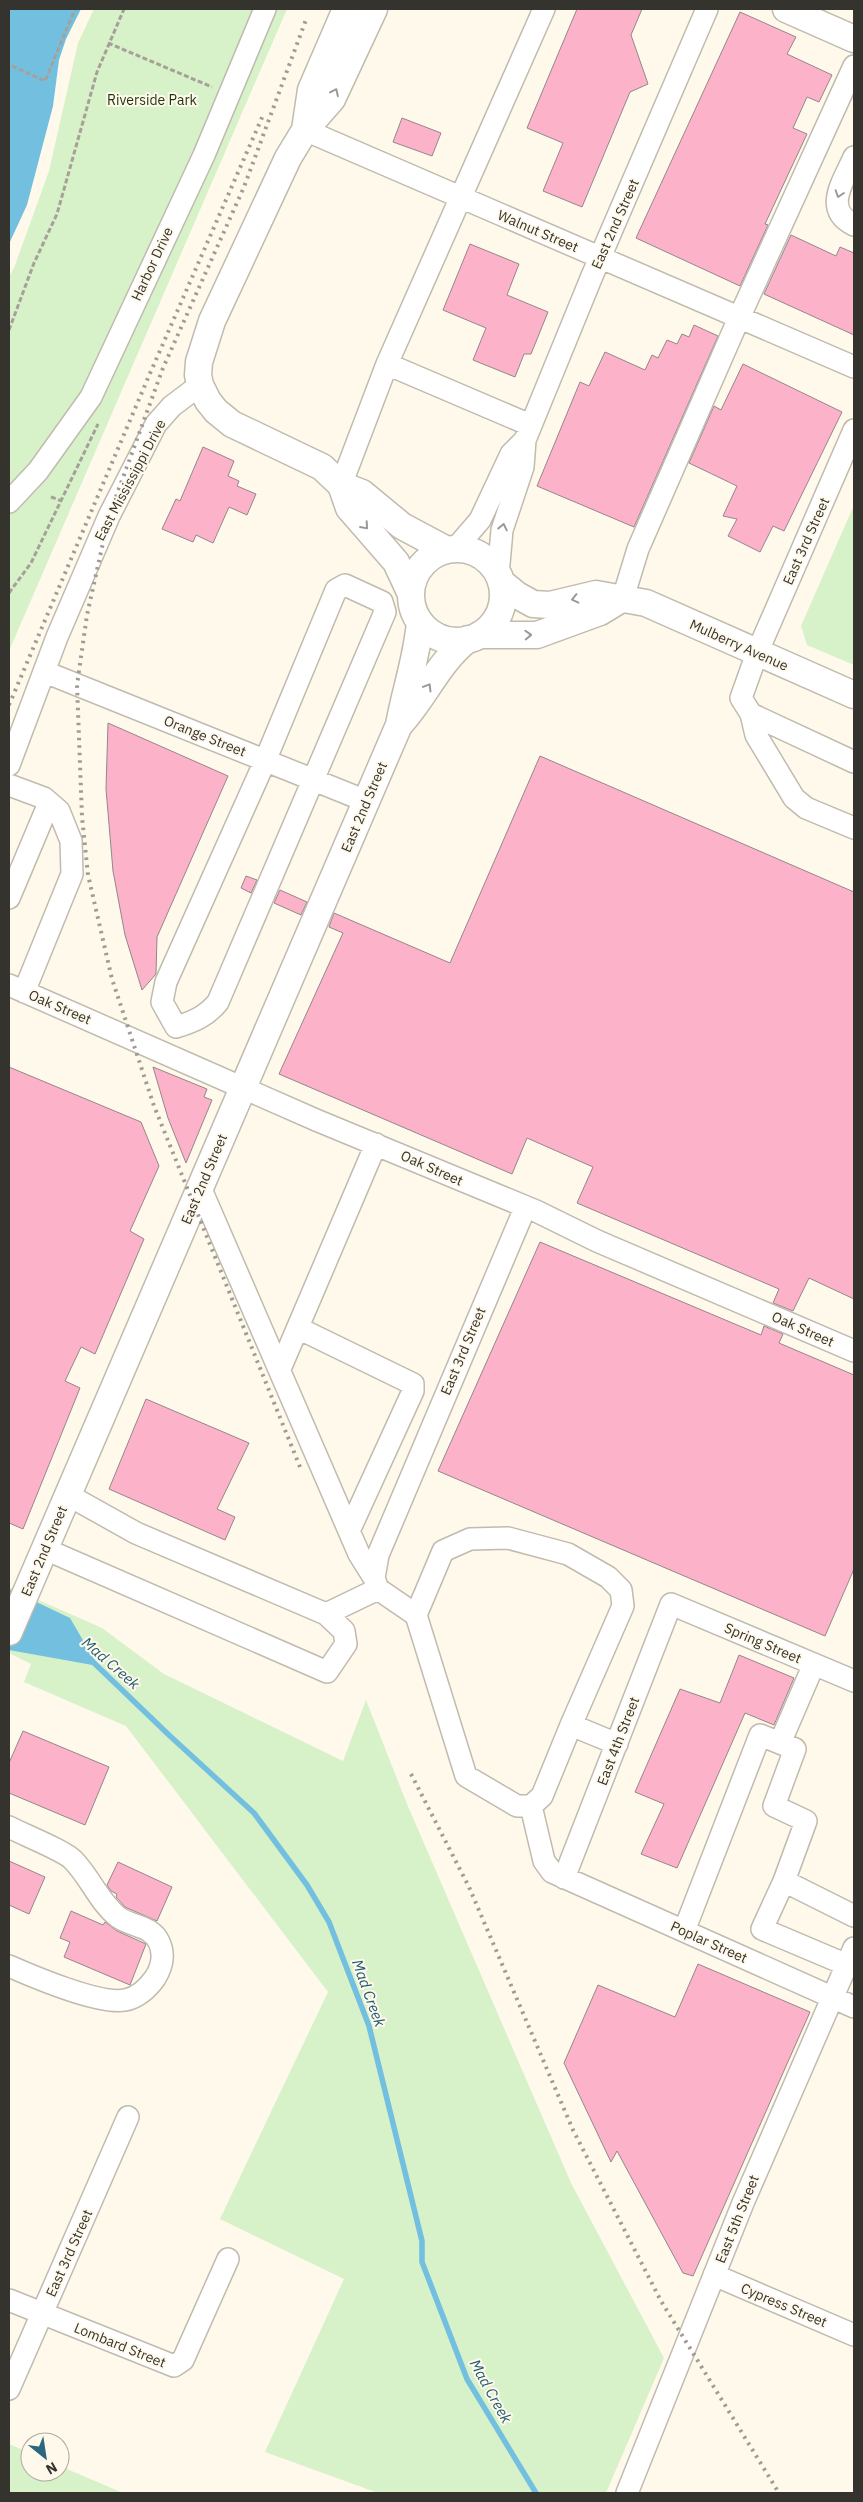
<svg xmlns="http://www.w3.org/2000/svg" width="863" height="2502" font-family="'IBM Plex Sans',sans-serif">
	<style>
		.green { fill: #d7f1c9 }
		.water { fill: #72bfe0 }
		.pier { fill: #fff9ec }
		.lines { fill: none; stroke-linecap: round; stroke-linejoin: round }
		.stream { stroke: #72bfe0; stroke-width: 5.5 }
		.building { fill: #fcb3ca; stroke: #94868a }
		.minor-casing { stroke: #c0bbae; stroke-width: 24 }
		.major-casing { stroke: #c0bbae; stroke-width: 29 }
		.path { stroke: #a5a198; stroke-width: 3; stroke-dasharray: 5 2.5; stroke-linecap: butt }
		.minor { stroke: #fff; stroke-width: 21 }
		.major { stroke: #fff; stroke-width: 26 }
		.rail { stroke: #a09c93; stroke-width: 4; stroke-dasharray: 2.5 5; stroke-linecap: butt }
		.oneway { stroke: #9a9996 }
		.labels { text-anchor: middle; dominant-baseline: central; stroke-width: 4; stroke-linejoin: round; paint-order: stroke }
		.park-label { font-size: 14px; fill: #1d350c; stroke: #fff9ec }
		.street-label { font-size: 14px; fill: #35332e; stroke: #fff9ec }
		.water-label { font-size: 15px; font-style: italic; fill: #1f5c73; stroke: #fff9ec }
	</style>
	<rect width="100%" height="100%" fill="#fff9ec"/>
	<path class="green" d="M91 9H287L9 651V274L76 43Z
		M854 505V665L807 645 801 626Z
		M9 1587 102 1628 164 1674 343 1761 366 1700 407 1804 571 2183 664 2358 606 2493H378L265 2452 344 2279 220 2219 328 1992 126 1726 24 1682 31 1664 9 1653Z
		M9 2444 30 2453V2472H60V2466L123 2493H9Z"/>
	<path class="water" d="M9 9H91L76 43 9 274Z
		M9 1589 70 1618 98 1666 9 1650Z"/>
	<path class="pier" d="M81 9H94L78 43 49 171 14 268 9 277V244L27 205 53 106 59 60 66 39Z"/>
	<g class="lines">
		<path class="stream" d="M93 1662 170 1736 254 1813 307 1885 329 1922 369 2026 422 2241V2262L467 2379 536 2493"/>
	</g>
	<path class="building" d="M577 9H642L631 35 648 84 630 92 582 207 543 191 563 143 527 128Z
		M740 12 796 37 787 54 832 75 819 102 807 97 793 128 807 134 765 224 768 225 740 286 636 238Z
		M402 118 441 133 432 156 393 142Z
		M791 235 836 256 840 247 854 253V335L764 294Z
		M470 244 519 264 507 295 548 312 531 354H524L515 377 473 360 486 328 443 310Z
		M694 325 718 336 634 527 537 486 580 382 589 386 605 352 645 370 652 355 658 358 667 340 677 344 682 334 689 337Z
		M743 364 842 412 784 531 773 526 760 552 728 536 737 519 723 516 737 486 689 463 714 406 721 410Z
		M203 447 234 461 228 476 239 481 237 486 256 494 247 515 229 507 213 543 196 535 193 542 162 529 176 499 180 501Z
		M108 723 228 776 157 937 156 974 142 990 125 935 113 871 106 789Z
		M540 756 854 892V1299L809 1278 793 1311 773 1303 779 1289 577 1203 593 1167 527 1138 512 1174 279 1074 343 933 329 927 334 913 450 963Z
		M246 876 257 880 251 893 241 888Z
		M280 890 307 902 301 915 274 903Z
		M9 1067 141 1122 159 1166 130 1231 144 1239 95 1354 81 1347 65 1381 80 1388 23 1529 9 1523Z
		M153 1067 207 1089 204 1097 212 1100 186 1163 168 1118Z
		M540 1242 761 1335 764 1326 783 1334 779 1343 854 1375V1569L825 1636 438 1471Z
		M146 1399 249 1443 217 1509 235 1517 225 1540 109 1489Z
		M739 1655 794 1678 774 1725 745 1713 677 1868 641 1854 664 1804 635 1792 680 1689 720 1703Z
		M23 1731 109 1767 85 1825 9 1793V1763Z
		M9 1861 45 1877 29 1914 9 1905Z
		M118 1862 172 1887 157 1921 125 1907 116 1897 117 1894 111 1891 107 1885Z
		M71 1911 103 1925 105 1922 117 1931 146 1944 130 1985 64 1957 70 1942 60 1938Z
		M698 1964 810 2012 693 2276 683 2273 617 2151 611 2162 564 2063 598 1985 675 2017Z"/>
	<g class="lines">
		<defs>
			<path id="minor" d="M305 130 854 367
				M854 157C844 181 822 209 854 225
				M387 364 530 425
				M854 430 757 653 741 698 751 714 756 735 794 798 806 808 854 828
				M341 485 387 364 544 9
				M9 502 38 471 91 397 204 155 265 9
				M455 549 480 520 511 454 525 440
				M498 575 502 530 523 467 525 440 592 276 707 9
				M345 585 382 602 385 612 218 1002C207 1016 193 1022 176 1027L162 1002 166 982 265 761 336 590Z
				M623 598 638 549 739 318 854 66
				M45 672 366 801
				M751 714 854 762
				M9 765 57 637 109 516 156 424 172 406 200 385
				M9 785 44 798 59 811 71 841 72 874 24 992
				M9 898 49 803
				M9 985 316 1120 536 1211 597 1241 854 1351
				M200 1187 359 1554 374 1578
				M298 1328 413 1384V1391L349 1531
				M280 1369 376 1144
				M45 1549 327 1672 346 1644 344 1631 326 1614 136 1533 68 1495
				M326 1614 378 1589
				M416 1615 378 1589 374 1578 378 1555 525 1208
				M571 1725 623 1606 621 1590 608 1577 568 1554 508 1538 470 1539 443 1551 416 1615 466 1776 517 1806H531L542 1796 571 1725 617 1744
				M780 1743 795 1749 774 1806 806 1821 784 1881
				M531 1806 544 1861 552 1872 854 2007
				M9 1827C22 1834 65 1851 73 1860 90 1877 99 1902 118 1917 132 1927 151 1925 159 1942 165 1955 162 1967 155 1978 148 1988 137 1998 125 2000 100 2005 34 1977 9 1966
				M564 1878 671 1604 854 1681
				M684 1931 760 1735 780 1743 814 1664
				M847 1965 762 1929 784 1881 854 1916
				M714 2275 854 2335
				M9 2300 174 2366 183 2360 228 2259
				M9 2389 128 2117
				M627 2493 743 2203 854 1948"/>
			<path id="major" d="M374 9 332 99 305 130 288 158 212 321 199 362 198 375 200 385 208 401 216 411 232 424 322 467 341 485 362 493 402 526 447 550
				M786 9 854 39
				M305 130 311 90 346 9
				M341 485 349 508 396 562 411 594
				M411 595a46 46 0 1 1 92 0a46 46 0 1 1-92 0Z
				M501 582 517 595 533 604 550 605 596 594 646 603 854 695
				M479 635H537L600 612 623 598
				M401 723C427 694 437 664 468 639
				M9 1632 399 725C405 691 417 658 420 622"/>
		</defs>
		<use href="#minor" class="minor-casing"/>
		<use href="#major" class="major-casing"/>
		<path class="path" d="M108 43 212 87
			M12 66 45 81 75 9
			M9 330 34 263 57 214 97 72 124 9
			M51 497 62 501
			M9 593 31 563 98 424"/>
		<use href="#minor" class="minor"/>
		<use href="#major" class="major"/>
		<path class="rail" d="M9 705 148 378 264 113
			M300 1467 154 1106 112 979 88 875 82 817 77 685 87 615 109 516 163 368 244 187 307 17
			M411 1774 469 1887 573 2130 661 2301 779 2493"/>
	</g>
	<defs><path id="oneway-chevron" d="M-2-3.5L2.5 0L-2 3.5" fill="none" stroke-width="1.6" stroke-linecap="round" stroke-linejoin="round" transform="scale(1.25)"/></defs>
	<g class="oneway">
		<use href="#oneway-chevron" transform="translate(335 92) rotate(-64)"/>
		<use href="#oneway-chevron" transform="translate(839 194) rotate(108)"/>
		<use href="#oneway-chevron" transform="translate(365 526) rotate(49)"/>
		<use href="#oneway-chevron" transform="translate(503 527) rotate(-78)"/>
		<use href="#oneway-chevron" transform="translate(575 599) rotate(167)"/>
		<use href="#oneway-chevron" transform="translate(528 635) rotate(-2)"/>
		<use href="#oneway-chevron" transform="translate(428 687) rotate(-59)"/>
	</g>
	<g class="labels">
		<g class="park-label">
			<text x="152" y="100">Riverside Park</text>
		</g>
		<g class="street-label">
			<text transform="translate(615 224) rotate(-66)">East 2nd Street</text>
			<text transform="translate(538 231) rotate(23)">Walnut Street</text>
			<text transform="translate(152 264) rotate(-65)">Harbor Drive</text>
			<text transform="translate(130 480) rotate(-62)">East Mississippi Drive</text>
			<text transform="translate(806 541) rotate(-66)">East 3rd Street</text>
			<text transform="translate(739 645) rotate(24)">Mulberry Avenue</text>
			<text transform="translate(205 736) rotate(22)">Orange Street</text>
			<text transform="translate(364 807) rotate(-67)">East 2nd Street</text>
			<text transform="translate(60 1007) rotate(23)">Oak Street</text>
			<text transform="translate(432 1168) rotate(24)">Oak Street</text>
			<text transform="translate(204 1179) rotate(-67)">East 2nd Street</text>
			<text transform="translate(803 1329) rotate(24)">Oak Street</text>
			<text transform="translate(463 1351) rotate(-67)">East 3rd Street</text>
			<text transform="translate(44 1551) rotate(-67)">East 2nd Street</text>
			<text transform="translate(763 1643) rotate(23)">Spring Street</text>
			<text transform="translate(618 1741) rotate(-69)">East 4th Street</text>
			<text transform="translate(709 1942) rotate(24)">Poplar Street</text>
			<text transform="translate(737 2219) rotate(-68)">East 5th Street</text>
			<text transform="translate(69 2253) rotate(-66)">East 3rd Street</text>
			<text transform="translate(784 2305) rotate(23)">Cypress Street</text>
			<text transform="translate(120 2345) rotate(22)">Lombard Street</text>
		</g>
		<g class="water-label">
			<text transform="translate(111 1663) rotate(41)">Mad Creek</text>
			<text transform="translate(369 1993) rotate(70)">Mad Creek</text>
			<text transform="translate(491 2391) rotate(61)">Mad Creek</text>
		</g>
	</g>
	<rect width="863" height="2502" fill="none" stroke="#35332e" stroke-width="20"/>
	<g transform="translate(45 2457) rotate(150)"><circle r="24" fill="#fff9ec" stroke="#aeaaa0"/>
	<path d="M0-4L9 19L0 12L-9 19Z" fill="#2b687f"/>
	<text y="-8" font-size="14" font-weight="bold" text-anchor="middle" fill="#35332e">N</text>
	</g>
</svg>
